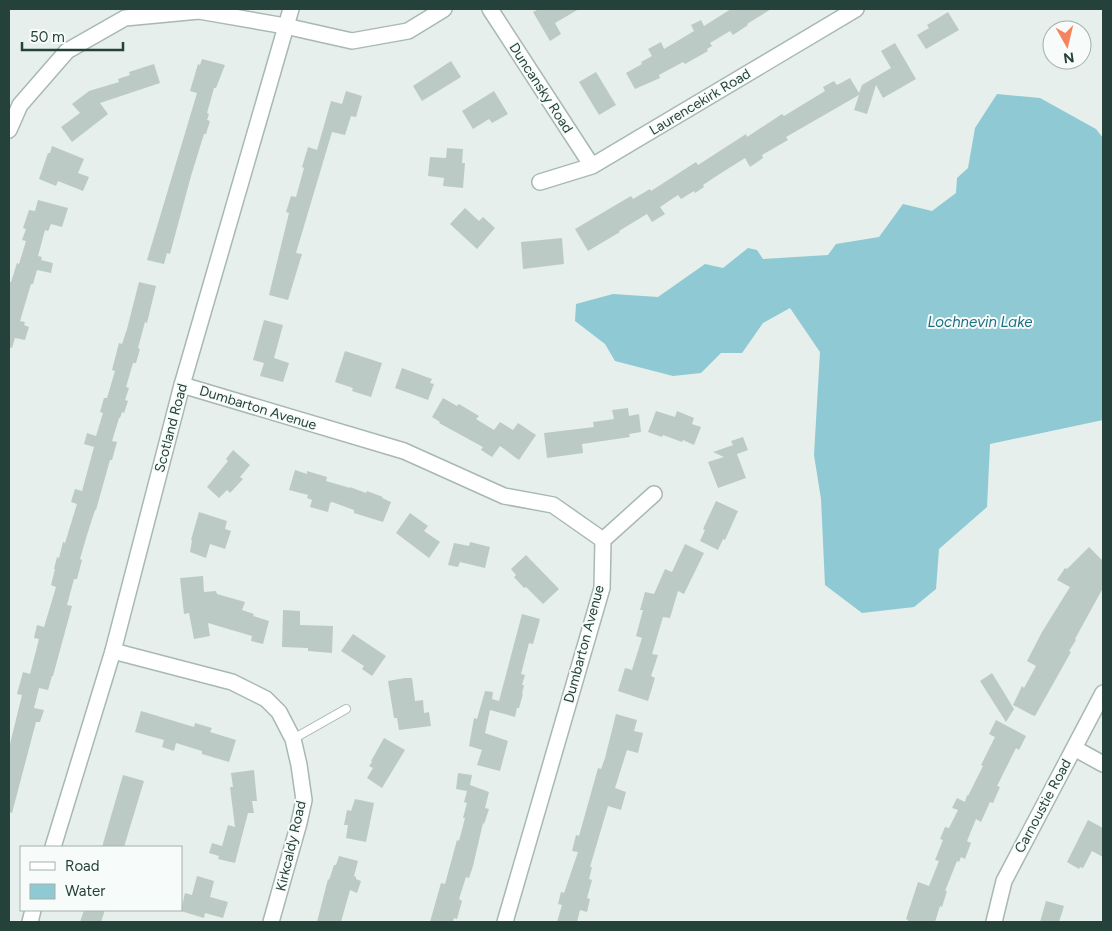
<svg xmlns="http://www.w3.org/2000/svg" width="1112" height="931" font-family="Figtree,sans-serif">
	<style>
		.water { fill: #8ec9d4 }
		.building { fill: #bbcac4 }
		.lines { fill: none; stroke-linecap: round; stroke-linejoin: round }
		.service-casing { stroke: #a8b8b2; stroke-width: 10 }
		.minor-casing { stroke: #a8b8b2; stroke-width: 18 }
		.tertiary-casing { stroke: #a8b8b2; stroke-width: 18 }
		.service { stroke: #fff; stroke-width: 8 }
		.minor { stroke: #fff; stroke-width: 15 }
		.tertiary { stroke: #fff; stroke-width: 15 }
		.labels { text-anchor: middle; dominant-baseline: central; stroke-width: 4; stroke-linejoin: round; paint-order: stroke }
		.street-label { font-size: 14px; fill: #24423a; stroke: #f7fbf9 }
		.water-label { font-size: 15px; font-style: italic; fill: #1c6f80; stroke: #f7fbf9 }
	</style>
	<rect width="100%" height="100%" fill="#e6efeb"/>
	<path class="water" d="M997 94 1040 98 1096 129 1103 138V420L990 444 987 507 939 549 936 589 914 607 862 613 825 585 821 499 814 455 820 352 790 308 763 323 742 353H721L701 373 673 376 615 361 605 344 575 321 576 304 613 294 658 297 705 264 723 268 748 248 757 250 763 259 828 255 836 244 879 237 903 204 932 211 956 193 957 178 968 168 975 128Z"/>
	<path class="building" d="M539 9H579L555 23 561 34 550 41 533 12Z
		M731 9H771L747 24 748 25 733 35 730 31 710 43 712 46 707 49 708 51 685 64 683 62 659 75 660 78 635 89 626 73 642 64 641 62 652 56 648 49 661 42 664 49 694 31 691 25 701 20 704 26Z
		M948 12 959 30 926 49 917 35 929 28 927 25Z
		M895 43 916 79 883 98 876 85 867 114 854 110 859 95 786 137 788 140 762 155 763 158 750 167 745 158 718 175 703 185 704 187 695 193 694 191 681 199 678 195 660 207 665 214 652 222 647 214 619 231 620 232 588 251 575 229 631 196 633 199 650 189 651 191 696 162 698 165 746 134 747 137 782 114 784 116 825 91 823 87 834 81 837 85 850 78 859 93 862 85 891 68 881 51Z
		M202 59 225 65 216 88H214L207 113 209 114 207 120 210 121 206 134H204L191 176 170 254 167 253 164 264 147 260 197 93 190 91 198 64 200 65Z
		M451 61 461 77 422 101 413 86Z
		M154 64 160 83 100 103 108 114 72 142 61 127 80 113 72 104 89 91 119 82 118 79 130 75 129 72Z
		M596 72 616 105 599 115 579 82Z
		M346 91 362 96 356 117 351 116 345 135 332 132 296 253 302 254 288 300 269 295 289 213 286 212 291 196 296 197 304 168 302 167 308 147 317 150 331 101 342 104Z
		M494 91 508 114 492 123 489 119 473 129 462 111Z
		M52 146 84 159 78 173 89 177 83 191 58 181 56 186 39 179 48 153H50Z
		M447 148 463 149 462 163H465L463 188 443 186 444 178 428 176 430 157 446 158Z
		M38 200 68 208 62 227 51 224 49 229 48 231 45 230 38 256 42 257 41 260 53 263 51 273 37 270 33 284H31L20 321 25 322 24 325 29 327 25 340 15 338 12 348 9 347V282H11L17 263 19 264 26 241 22 240 26 229 23 228 29 210 35 211Z
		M465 208 479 221 483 217 495 228 477 249 450 224Z
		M562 238 564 264 523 269 521 242Z
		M139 282 156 286 147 323 145 322 138 348 140 349 136 363H133L126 387 129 388 125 400 128 401 124 413 122 412 120 418H119L112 441 117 442 112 460H110L96 510H95L87 535 80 559 82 560 77 579H74L67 605 72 606 53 676H52L48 690 39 688 34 708 44 710 40 722H36L12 813 9 812V748L22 695 17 694 23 672 30 674 39 639 34 638 37 625 44 627 56 587 51 585 55 569H54L57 557 59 558 63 542 65 543 77 504 71 502 75 489 82 491 94 447 84 444 87 433 96 436 103 413 100 412 104 398H107L115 371 112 370 119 343 122 344 127 329Z
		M264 320 283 325 274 358 289 363 283 382 260 376 264 363 253 360Z
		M345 351 382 363 371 397 352 391 353 388 335 382Z
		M402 368 432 379 430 383 434 384 428 400 395 388Z
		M443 398 457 406 459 404 479 416 476 419 494 430 500 422 513 430 518 423 536 435 519 460 500 446 492 457 481 450 483 447 439 423 440 422 432 417Z
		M628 408 629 416 639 414 641 432 629 434 630 437 582 444 583 453 547 458 544 433 594 427 593 422 614 419 612 410Z
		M656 411 675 417 677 411 694 418 692 424 701 427 694 445 683 440 682 442 663 435 662 437 648 432Z
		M743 437 748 450 737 454 746 478 718 488 708 462 724 457 713 452 733 445 731 441Z
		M233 450 250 465 240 477 243 479 230 493 227 490 219 498 207 487 228 461 226 459Z
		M295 470 307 474V471L327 477 326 481 350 488V487L366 493 367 491 383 497 382 498 391 502 383 522 354 513V510L332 502 330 503 328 512 310 507 312 500 307 498 308 495 289 490Z
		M716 501 738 511 725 540 723 539 718 550 700 541 705 530 703 529Z
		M199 512 227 521 225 529 231 531 225 549 210 544 206 558 190 552 192 540H191Z
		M410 513 428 526 424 531 440 542 429 558 396 533Z
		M470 542 490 547 485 568 460 562 458 567 448 565 454 543 469 546Z
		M685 544 704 553 684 594 678 591 670 618 663 617 652 654 658 655 651 676 655 678 648 701 618 691 625 668 632 670 642 638 636 636 643 610H640L645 592 654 594 665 569 672 572Z
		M1089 547 1103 561V588L1075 639 1076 640 1069 651 1071 652 1035 716 1032 715 1013 705 1022 686 1024 688 1036 666 1027 661 1042 632 1070 587 1057 580 1065 568 1067 569Z
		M526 555 559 589 543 604 526 587 524 588 514 577 516 575 511 569Z
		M203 576 204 592 216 591 217 594 245 602 242 610 254 614 253 616 269 621 263 644 251 641 252 636 208 623 210 636 194 639 189 613 184 614 180 578Z
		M283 610 300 611V625L333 626 332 653 308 651V648L282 647Z
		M522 614 540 619 533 644 529 643 521 674 525 675 522 685H524L522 694H523L519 708H517L515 717 490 710 485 733 508 741 500 771 477 765 482 750 469 746 474 718 477 719 485 691 493 692 492 699 499 701Z
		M353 634 386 656 372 676 362 669 364 666 341 651Z
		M992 673 1014 709 1006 722 980 681Z
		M405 678H412L415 701 423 700 424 713 429 712 431 726 399 730 397 718H394L388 681Z
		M141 711 194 727 195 723 212 728 210 732 236 740 229 762 202 754V751L176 743 174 751 162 747 164 740 135 732Z
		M616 714 637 720 634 731 643 733 638 753 627 750 615 788 626 792 621 810 608 806 590 867H592L589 879 592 880 587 898 590 899 587 912 580 910 577 922H557L562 905 558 904 561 892 564 893 578 852 572 851 576 835 579 836 598 768 601 769 605 758Z
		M996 720 1026 736 1019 750 1016 748 997 786 1000 787 993 803 990 802 981 822 976 819 967 841 971 843 965 859 961 857 959 862 957 861 945 891H947L942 907 940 906 935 922H908V920L906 919 918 882 929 886 939 861 935 860 943 840 940 839 945 827 949 828 958 810 952 808 957 798 965 802 967 795 968 796 983 766 981 765 995 737 989 734Z
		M384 738 405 750 382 788 367 778 373 768 369 766 372 762 371 761Z
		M254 770 257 801H252L254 813H248L235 863 218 859 219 856 209 853 212 843 222 846 228 825 235 827 230 787H233L231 773Z
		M458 773 472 775 470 785 489 792 485 808 489 809 484 824 483 823 473 866 469 878 466 877 459 899 462 901 457 919 454 918 453 922H430L441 883 445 884 457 840 459 841 465 818H463L467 803 464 802 467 791 456 789Z
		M123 775 144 781 124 847H102Z
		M355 799 374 803 366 842 346 838 348 825H344L347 810 351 811Z
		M1088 820 1103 828V857L1092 851 1083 868 1080 867 1079 869 1067 862Z
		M339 856 358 861 354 876 356 877V879L361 881 357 893 350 890 341 922H317L328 879 329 880 334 865H336Z
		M197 876 214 881 210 897 228 902 223 918 205 913 204 918 181 911 185 893 192 895Z
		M1046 901 1064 906 1059 922H1040Z
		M84 910H105L101 922H80Z"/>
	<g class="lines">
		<defs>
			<path id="service" d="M293 739 346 709"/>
			<path id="minor" d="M490 9 592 166
				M9 130 20 105 67 51 125 18 199 11 285 26 352 41 408 31 444 9
				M540 182 592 166 856 9
				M182 385 404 451 504 496 553 505 603 540
				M603 540 654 494
				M113 651 232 682 266 699 279 712 293 739 299 765 304 800 299 823 271 922
				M1074 748 1103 764
				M505 922 602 588 603 540
				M994 922 1004 881 1103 693"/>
			<path id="tertiary" d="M53 847 113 651 182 385 291 9
				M30 922 33 910"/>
		</defs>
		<use href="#service" class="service-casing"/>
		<use href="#minor" class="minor-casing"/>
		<use href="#tertiary" class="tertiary-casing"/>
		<use href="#service" class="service"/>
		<use href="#minor" class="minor"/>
		<use href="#tertiary" class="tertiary"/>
	</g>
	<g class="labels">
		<g class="street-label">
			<text transform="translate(541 88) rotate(57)">Duncansky Road</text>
			<text transform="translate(700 102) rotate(-31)">Laurencekirk Road</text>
			<text transform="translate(258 408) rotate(17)">Dumbarton Avenue</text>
			<text transform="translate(171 428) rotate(-75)">Scotland Road</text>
			<text transform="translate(584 644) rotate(-75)">Dumbarton Avenue</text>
			<text transform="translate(1043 806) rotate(-62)">Carnoustie Road</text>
			<text transform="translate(291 846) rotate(-77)">Kirkcaldy Road</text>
		</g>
		<g class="water-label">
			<text x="980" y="322">Lochnevin Lake</text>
		</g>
	</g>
	<rect width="1112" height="931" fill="none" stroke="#24423a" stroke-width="20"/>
	<rect x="20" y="846" width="162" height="65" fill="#f7fbf9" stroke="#a3b1ad"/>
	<rect x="30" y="862" width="25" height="8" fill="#ffffff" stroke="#a3b1ad"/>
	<text x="65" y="871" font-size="15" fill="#24423a">Road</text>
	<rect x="30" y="884" width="25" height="15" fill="#8ec9d4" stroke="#a3b1ad"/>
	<text x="65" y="896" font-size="15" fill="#24423a">Water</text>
	<g transform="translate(1067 45) rotate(172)"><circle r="24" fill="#f7fbf9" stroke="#a3b1ad"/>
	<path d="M0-4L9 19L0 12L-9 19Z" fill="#f4845f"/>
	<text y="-8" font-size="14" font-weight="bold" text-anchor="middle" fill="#24423a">N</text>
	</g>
	<path d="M22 42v8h101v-8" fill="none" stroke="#24423a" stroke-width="2.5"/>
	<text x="30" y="42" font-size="15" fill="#24423a" stroke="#f7fbf9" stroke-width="4" paint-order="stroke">50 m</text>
</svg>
